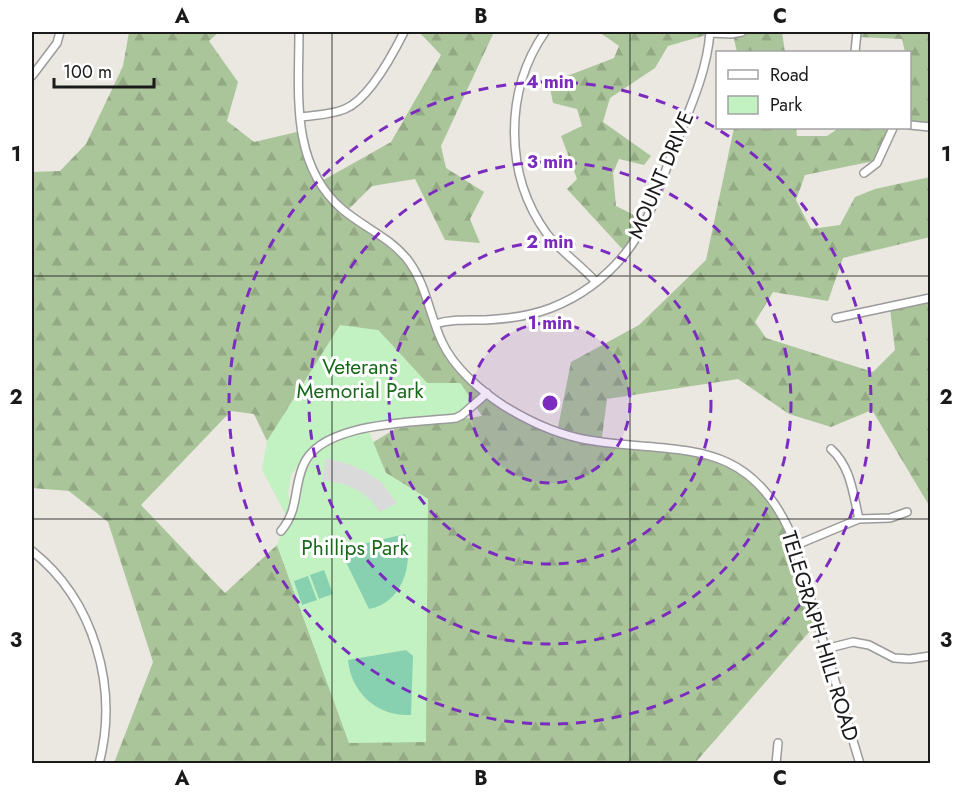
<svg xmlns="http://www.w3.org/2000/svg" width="962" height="795" font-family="Jost,sans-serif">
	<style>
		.forest { fill: url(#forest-firs); fill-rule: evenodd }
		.park { fill: #c2f1c2 }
		.pitch { fill: #88d1b0 }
		.parking { fill: #dadada }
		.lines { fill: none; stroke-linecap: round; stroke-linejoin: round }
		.minor-casing { stroke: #9b9b9b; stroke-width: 10 }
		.minor { stroke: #fff; stroke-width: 7 }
		.grid { fill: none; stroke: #1a1a1a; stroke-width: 1.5; stroke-opacity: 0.55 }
		.ring { fill: none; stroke: #7b2cbf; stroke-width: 3; stroke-dasharray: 10 8 }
		.labels { text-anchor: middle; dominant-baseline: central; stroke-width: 6; stroke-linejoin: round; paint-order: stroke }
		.street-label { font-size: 21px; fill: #1a1a1a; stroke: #fff }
		.park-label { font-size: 21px; fill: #186919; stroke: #fff }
		.centre { fill: #7b2cbf; stroke: #fff; stroke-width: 3 }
		.ring-label { font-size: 18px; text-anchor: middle; font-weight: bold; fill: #7b2cbf; stroke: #fff; stroke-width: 6; stroke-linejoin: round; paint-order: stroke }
		.neatline { fill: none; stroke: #1a1a1a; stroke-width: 2 }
		.grid-label { font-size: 20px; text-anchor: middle; font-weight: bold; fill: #1a1a1a }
	</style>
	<defs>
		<pattern id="forest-firs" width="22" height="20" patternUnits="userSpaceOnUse" patternTransform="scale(1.5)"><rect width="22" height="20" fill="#aac59a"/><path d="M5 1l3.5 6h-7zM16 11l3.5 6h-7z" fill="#92a984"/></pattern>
	</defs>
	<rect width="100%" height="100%" fill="#ebe7e1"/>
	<path class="forest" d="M129 32H219L209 41 238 82 227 121 254 142 301 131 320 182 391 142 441 55 419 32H494L441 146 446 168 484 192 470 219 480 243 445 240 415 179 372 186 346 212 416 271 451 358 506 406 557 432 571 362 639 325 706 260 734 128H796L797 136H827L839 128H893L879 160 805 175 796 200 811 229 840 225 855 197 875 189 930 177V237L843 258 828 301 773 292 755 322 766 338 873 372 895 350 890 309 930 299V507L872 410 831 427 789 414 738 379 607 399 601 445 690 451 757 481 787 522 817 623 695 763H114L153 662 108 522 69 491 32 488V172L60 171 86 144 123 66ZM378 330 427 383H460L482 416 395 429 372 443 386 473 428 499 349 742 277 545 225 593 141 505 231 411 254 414 267 441Z
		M603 32H782L785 52H737L733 35 713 33 668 46 655 68 610 98 603 122 651 156 644 165 619 159 613 173 616 206 646 221 626 253 567 189 577 179 561 136 582 126 577 109 553 103 549 83 614 58 619 46 602 34Z
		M858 32H930V123L910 122V52H905L902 39 858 37Z"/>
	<path class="park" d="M340 325 378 330 427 383H460L474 403 458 415 363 425 329 435 316 442 291 475 288 493 291 506 287 517 262 470 267 441Z
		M367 427 386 473 428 499 426 742 349 743 277 545 317 442Z"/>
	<path class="pitch" d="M405 534C414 563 403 603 369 609L343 556 346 548Z
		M324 570 333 594 319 599 310 575Z
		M308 576 317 600 302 605 294 581Z
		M406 650 413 656 411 715C378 717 351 693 348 660Z"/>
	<path class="parking" d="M326 458 348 464 365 471 381 482 397 503 380 512 371 500 359 491 344 484 322 480Z"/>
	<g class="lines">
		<defs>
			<path id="minor" d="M299 32C299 94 290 164 342 209 363 227 389 237 407 259 426 283 429 314 442 342 454 368 481 391 504 406 530 422 558 435 588 440 677 455 746 433 791 534L860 764
				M545 32C504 91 504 175 547 234 561 252 581 265 596 282
				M710 33 731 34 742 32
				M855 52 857 32
				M32 76 57 43 60 32
				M300 117C314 115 331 115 345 109 369 99 393 54 404 32
				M910 125 930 127
				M864 173 877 163 893 128
				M836 318 930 298
				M435 324C452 319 468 320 485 320 507 319 530 316 551 308 579 297 605 278 624 255 649 225 660 184 674 148 689 110 707 73 710 32
				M831 449C851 467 853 494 859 519
				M281 531C299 510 293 490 303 466 320 421 416 423 456 418L462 415 487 393
				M794 546 859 519 890 518 907 512
				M32 551C94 600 119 687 99 764
				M825 649 853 642 869 645 894 658 910 659 930 656
				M776 764 778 743"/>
		</defs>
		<use href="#minor" class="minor-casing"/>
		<use href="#minor" class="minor"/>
	</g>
	<path class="grid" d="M332 32V764M630 32V764M32 276H930M32 519H930"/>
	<circle cx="550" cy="403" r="80" fill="#7b2cbf" fill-opacity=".12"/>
	<g class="ring">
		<circle cx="550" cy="403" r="80"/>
		<circle cx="550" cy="403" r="161"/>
		<circle cx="550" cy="403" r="241"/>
		<circle cx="550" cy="403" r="321"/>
	</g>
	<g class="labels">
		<g class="street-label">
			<text transform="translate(661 175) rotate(-67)">MOUNT DRIVE</text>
			<text transform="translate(820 636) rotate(73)">TELEGRAPH HILL ROAD</text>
		</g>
		<g class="park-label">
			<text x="360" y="367">Veterans<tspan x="360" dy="24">Memorial Park</tspan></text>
			<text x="355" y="548">Phillips Park</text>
		</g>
	</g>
	<circle cx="550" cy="403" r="9" class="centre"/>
	<g class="ring-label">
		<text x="550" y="88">4 min</text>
		<text x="550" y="168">3 min</text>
		<text x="550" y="248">2 min</text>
		<text x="550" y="329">1 min</text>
	</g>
	<rect width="962" height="795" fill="none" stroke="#ffffff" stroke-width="66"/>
	<rect x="716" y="51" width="195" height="78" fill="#ffffff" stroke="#a3a3a3" stroke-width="1.5"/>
	<rect x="728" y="70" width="30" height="9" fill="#ffffff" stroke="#a3a3a3" stroke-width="1.5"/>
	<text x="770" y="81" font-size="18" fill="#1a1a1a">Road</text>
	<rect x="728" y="96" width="30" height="18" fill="#c2f1c2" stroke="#a3a3a3" stroke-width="1.5"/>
	<text x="770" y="111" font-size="18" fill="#1a1a1a">Park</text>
	<path d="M54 78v9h100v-9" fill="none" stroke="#1a1a1a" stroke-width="3"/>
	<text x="63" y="78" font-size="18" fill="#1a1a1a" stroke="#ffffff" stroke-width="4.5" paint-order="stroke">100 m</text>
	<rect x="33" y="33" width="896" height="729" class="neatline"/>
	<g class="grid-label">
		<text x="182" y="23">A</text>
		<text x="481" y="23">B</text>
		<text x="780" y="23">C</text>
		<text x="16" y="161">1</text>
		<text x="946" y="161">1</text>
		<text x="16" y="404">2</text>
		<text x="946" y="404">2</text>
		<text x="16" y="647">3</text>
		<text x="946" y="647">3</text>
		<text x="182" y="785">A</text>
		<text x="481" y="785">B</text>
		<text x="780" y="785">C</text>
	</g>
</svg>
